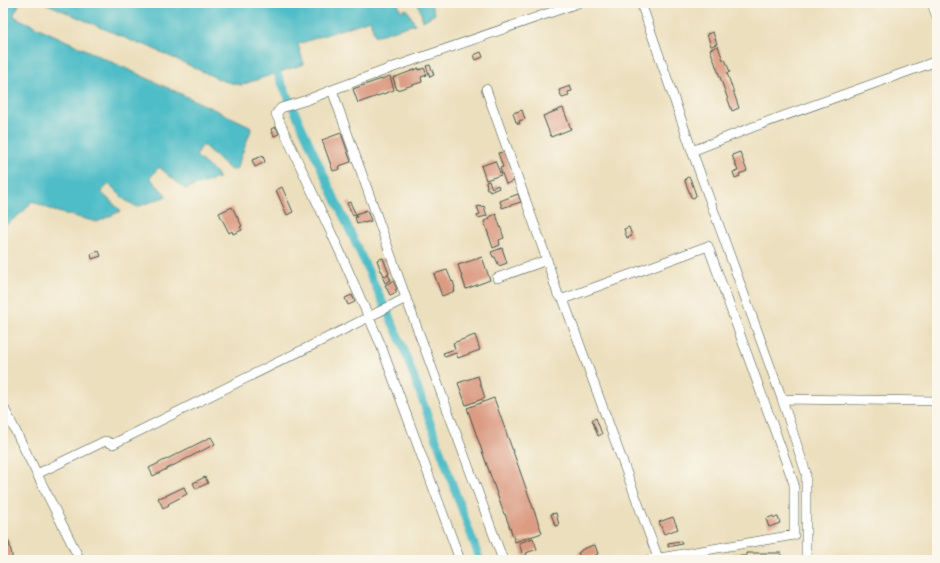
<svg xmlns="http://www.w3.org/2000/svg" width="940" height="563" font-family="'Balsamiq Sans',sans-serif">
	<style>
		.water { fill: #4fbdc7; stroke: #377d7e }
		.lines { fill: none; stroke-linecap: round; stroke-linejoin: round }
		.canal { stroke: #4fbdc7; stroke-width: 8 }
		.building { fill: #dc9c84 }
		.minor-casing { stroke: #3e5549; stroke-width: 10 }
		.minor { stroke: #fff; stroke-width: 9 }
	</style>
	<rect width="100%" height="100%" fill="#fbf7ec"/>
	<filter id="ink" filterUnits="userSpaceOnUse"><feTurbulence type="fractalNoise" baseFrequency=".025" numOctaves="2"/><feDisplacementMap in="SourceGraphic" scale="8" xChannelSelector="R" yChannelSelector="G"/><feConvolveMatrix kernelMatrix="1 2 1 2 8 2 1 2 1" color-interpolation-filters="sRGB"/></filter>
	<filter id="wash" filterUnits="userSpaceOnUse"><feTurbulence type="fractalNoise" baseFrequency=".012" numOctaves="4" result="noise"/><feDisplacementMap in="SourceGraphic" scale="16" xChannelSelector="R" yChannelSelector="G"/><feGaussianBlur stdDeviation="0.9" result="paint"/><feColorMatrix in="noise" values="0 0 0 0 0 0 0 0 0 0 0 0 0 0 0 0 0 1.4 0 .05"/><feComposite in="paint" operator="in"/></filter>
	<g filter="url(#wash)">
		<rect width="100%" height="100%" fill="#ecdfbd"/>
		<path class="water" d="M3 3H20L14 14 15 17 250 126 251 130 236 170 234 169 232 171 203 145 197 153 198 154 196 156 218 175 217 176 219 178 185 189 159 167 150 178 167 196 137 207 125 200 109 184 101 192 121 211 97 222 54 211 32 201 24 211 3 227Z
			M45 3H400L398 4 401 11 407 9 415 24 375 36 370 20 298 44 304 64 241 85 223 81 143 44H139Z
			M418 3H436L431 5 435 14 423 21Z"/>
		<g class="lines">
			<path class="canal" d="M277 73 402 344 480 560"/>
		</g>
		<g id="blocks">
			<path class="building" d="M713 32 717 44 711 46 707 34Z
				M718 46 723 60 725 59 730 72 727 73 739 108 732 111 710 49Z
				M481 52 483 57 476 60 474 55Z
				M430 65 434 75 430 77 426 66Z
				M419 68V70L424 68 427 75 421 77 422 82 397 90 393 78Z
				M390 76 394 90 358 103 353 89Z
				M570 86 572 91 568 92 569 96 562 98 559 90Z
				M563 108 571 129 551 137 543 116Z
				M522 110 525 119 519 121 520 124H518L517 122H516L513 113Z
				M276 127 279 134 274 136 271 129Z
				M341 133 351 162 339 166 340 169 333 171 322 140Z
				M504 152 514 181 506 184 500 168 503 167 498 153Z
				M740 152 747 171 739 174 740 176 735 178 733 172 738 171 732 155Z
				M263 156 265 162 255 167 252 160Z
				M495 161 501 175 486 180 481 166Z
				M688 177 690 178 696 195 695 197 693 198 691 197 685 181 686 178Z
				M489 181 492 188 498 185 499 188 490 192 489 189H487L486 187H487L486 182Z
				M282 187 293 212 287 215 276 190Z
				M518 194 521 202 502 208 500 201Z
				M350 202 356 215 353 216 347 203Z
				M480 206 481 207 484 206 487 216 478 218 477 215 480 214 477 207Z
				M232 207 242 226 240 227 242 230 233 234 232 231 229 233 219 213Z
				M367 210 371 221 364 223V222L357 224 355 217H357L356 214Z
				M496 214 504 238 499 240 500 245 493 248 484 221 490 219 489 217Z
				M629 227 632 236 627 238 624 229Z
				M502 248 507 263 499 266 495 257H493L491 252Z
				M99 251 101 256 92 259 91 254Z
				M482 257 490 280 466 289 458 265Z
				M383 258 389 274 384 276 382 271H381L377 260Z
				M447 270 452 282 453 281 455 288H454L455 291 442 296 434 274Z
				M384 275 385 277 388 275 391 280 385 283 382 276Z
				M393 281 397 289 395 290 397 292 390 295 385 285Z
				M352 295 355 302 348 305 345 298Z
				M475 335 480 350 458 358 456 353 445 357 443 353 455 349 453 343Z
				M478 376 485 398 466 405 458 383Z
				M494 398 542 533 515 542 505 514H504L467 408Z
				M596 418 602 434 598 436 592 420Z
				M211 437 215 444 153 476 149 468Z
				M205 477 208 483 196 489 193 483Z
				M184 487 187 494 168 504 169 505 163 508 158 498 164 496H165Z
				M556 513 559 525 555 526 551 514Z
				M773 516 774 518 778 517 780 523 769 527 766 519Z
				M673 517 678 529 664 534 659 522Z
				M3 533 9 542 12 555V560H3Z
				M533 538 537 549 526 553 527 555 523 556 519 543Z
				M681 541 682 544 668 547V543Z
				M593 545V546L595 545 598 554 584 560H581L578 553 581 551V550Z
				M746 553H781V560H733V556H746Z"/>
		</g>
	</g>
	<g filter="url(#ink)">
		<use href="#blocks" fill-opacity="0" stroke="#3e5549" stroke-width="1"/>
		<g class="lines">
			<defs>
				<path id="minor" d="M641 3 692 151 782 399 806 473V560
					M932 3 937 18
					M486 89 547 260 558 295 563 299 658 558
					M332 90 406 298 503 560
					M692 151 753 127 937 61
					M497 278 547 260
					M563 299 708 246 794 484V535L648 560
					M782 399 937 401
					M3 406 80 560
					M37 474 105 441 113 444 349 327 406 298
					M460 560 380 343 341 254 276 114 281 108 307 100 332 90 394 67 578 3"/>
			</defs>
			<use href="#minor" class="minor-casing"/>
			<use href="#minor" class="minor"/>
		</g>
	</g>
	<rect width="940" height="563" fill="none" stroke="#fbf7ec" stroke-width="16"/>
</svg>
